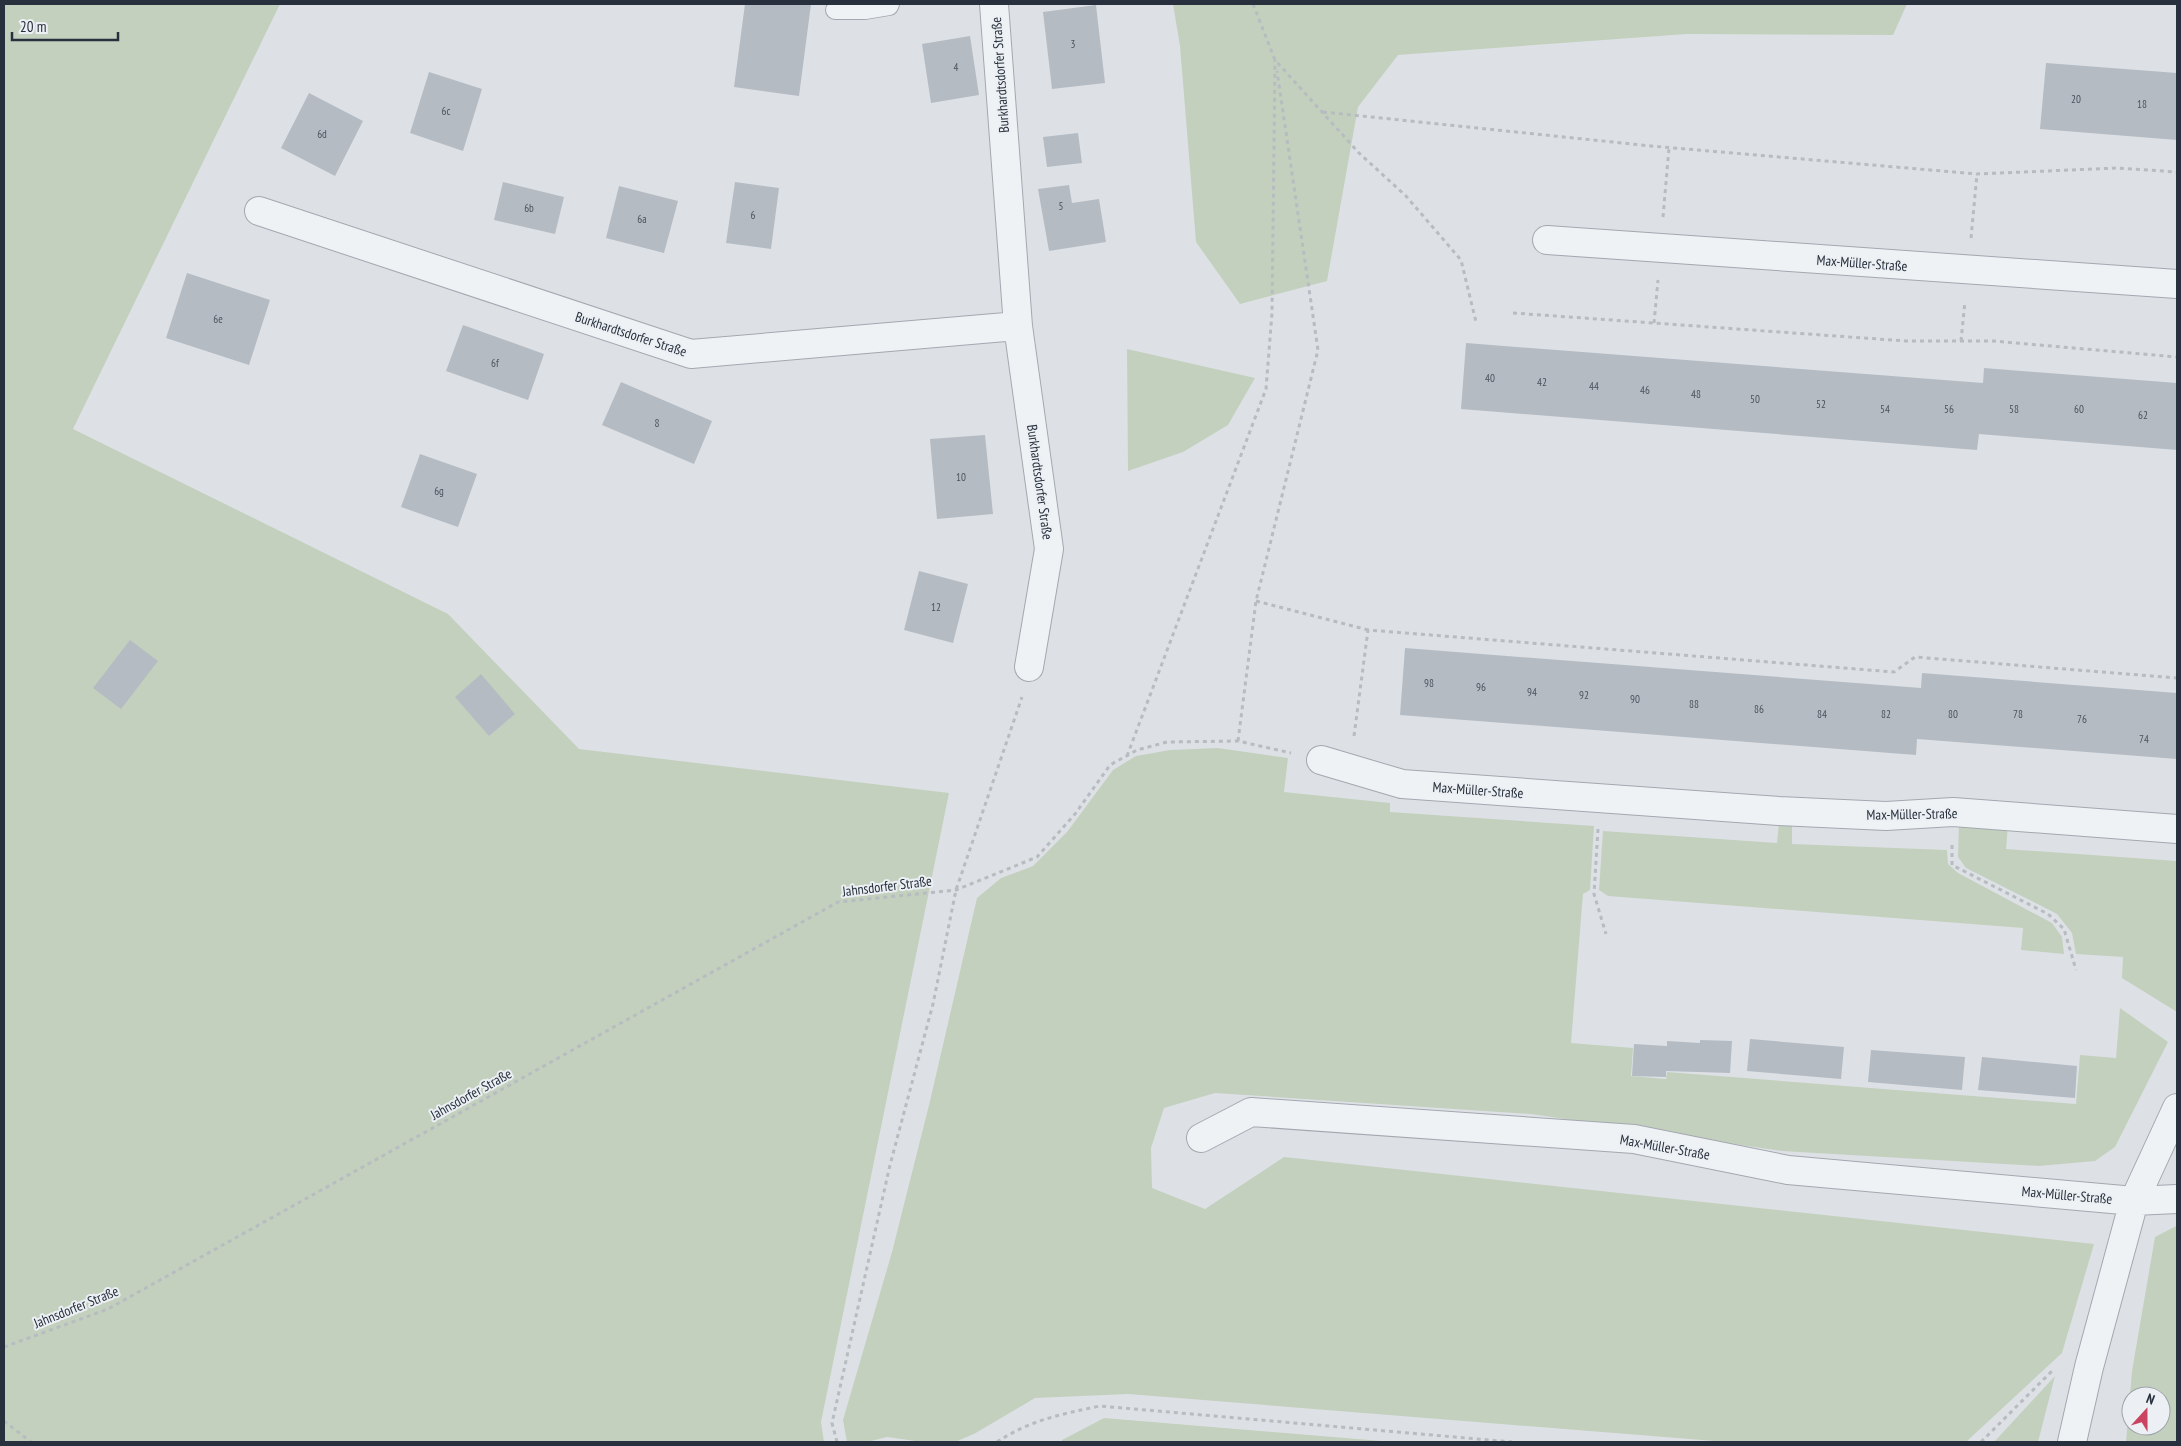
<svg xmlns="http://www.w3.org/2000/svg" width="2181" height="1446" font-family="'PT Sans Narrow',sans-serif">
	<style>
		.green { fill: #c4d0be; fill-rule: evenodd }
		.building { fill: #b4bbc3 }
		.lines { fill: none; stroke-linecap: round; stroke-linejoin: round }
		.lane-casing { stroke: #a3a8b0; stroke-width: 20 }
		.street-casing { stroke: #a3a8b0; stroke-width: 30 }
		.path { stroke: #b7bcc1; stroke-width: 3; stroke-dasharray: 4 4; stroke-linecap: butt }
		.lane { stroke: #eff2f5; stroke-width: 18 }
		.street { stroke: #eff2f5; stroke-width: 28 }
		.labels { text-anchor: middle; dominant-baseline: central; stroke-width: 4; stroke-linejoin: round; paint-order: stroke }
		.number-label { font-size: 11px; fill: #4a535e }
		.street-label { font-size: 14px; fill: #27303c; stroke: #ecf0f4 }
	</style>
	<rect width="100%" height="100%" fill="#dde1e6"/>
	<path class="green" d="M4 4H280L73 429 448 614 579 749 949 793 821 1422 824 1442H4Z
		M1173 4H1907L1893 35 1687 34 1398 55 1358 107 1327 281 1240 304 1196 242 1180 46Z
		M1127 349 1255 378 1228 425 1183 452 1128 471Z
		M1218 748 1288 758 1284 792 1390 803V812L1594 826 1590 890 1583 894 1571 1043 1633 1048 1631 1076 1666 1079 1667 1072 2076 1104 2080 1055 2116 1058 2120 1008 2168 1042 2115 1147 2095 1161 2039 1166 1782 1151 1531 1114 1215 1093 1164 1108 1151 1148 1152 1188 1205 1209 1284 1157 2094 1244 2062 1353 1966 1442H1727L1128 1394 1035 1398 974 1434 955 1442H922L887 1437 867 1442H847L843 1420 892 1252 930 1101 977 898 1001 878 1033 866 1067 832 1113 770 1136 756 1170 750Z
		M1959 821 2008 825 2006 849 2177 861V1012L2122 978 2123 957 2076 954 2072 933 2057 914 1966 868 1958 857Z
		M1779 822H1792V844L1947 850 1948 864 1958 873 2052 923 2062 937 2064 954 2021 950 2023 928 1608 896 1599 890 1603 831 1777 843Z
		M2176 1226 2177 1442H2126L2132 1371 2155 1237ZM2131 1396H2161V1426H2131Z
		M2055 1376 2038 1442H1994Z
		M1104 1418 1394 1442H1062V1440Z"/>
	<path class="building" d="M745 4H811L799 96 734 87Z
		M1096 5 1105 83 1052 89 1043 12Z
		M970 36 979 95 931 103 922 44Z
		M2046 63 2177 73V140L2040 129Z
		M429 72 482 89 463 151 410 133Z
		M309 93 363 121 335 176 281 148Z
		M1078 133 1082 163 1047 167 1043 137Z
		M503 182 564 197 555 234 494 220Z
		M735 182 779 188 771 249 726 243Z
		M1069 185 1072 203 1099 199 1106 242 1049 251 1038 189Z
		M619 186 678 201 664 253 606 238Z
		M187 273 270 300 249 365 166 338Z
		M463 325 544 354 528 400 446 371Z
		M1466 343 1983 383 1984 368 2177 383V450L1979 434 1977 450 1461 409Z
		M621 382 712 421 694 464 602 425Z
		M985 435 993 514 937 519 930 439Z
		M420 454 477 474 458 527 401 507Z
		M919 571 968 584 953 643 904 630Z
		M130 640 158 661 121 709 93 688Z
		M1405 648 1921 688 1922 673 2177 693V759L1917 739 1916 755 1400 715Z
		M481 674 515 714 489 736 455 697Z
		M1750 1039 1844 1047 1841 1079 1747 1071Z
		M1700 1040 1732 1041 1730 1073 1666 1071V1077L1632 1076 1634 1044 1667 1046V1041L1700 1043Z
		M1871 1050 1965 1057 1962 1090 1868 1082Z
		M1982 1057 2077 1066 2075 1098 1978 1090Z"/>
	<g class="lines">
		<defs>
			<path id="lane" d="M835 10H865L889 6 890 4"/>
			<path id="street" d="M994 4 1018 326 1049 549 1029 667
				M259 211 691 354 1018 326
				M1547 240 2177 284
				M1321 760 1402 784 1779 811 1886 816 1953 812 2177 829
				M1201 1138 1251 1112 1634 1139 1788 1170 2134 1201 2177 1199
				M2072 1442 2089 1367 2134 1201 2177 1108"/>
		</defs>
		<use href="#lane" class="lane-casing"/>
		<use href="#street" class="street-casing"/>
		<path class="path" d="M1253 4 1275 60 1359 153 1406 196 1461 260 1476 322
			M1323 112 1651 146 1977 174 2117 168 2177 172
			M1663 217 1669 148
			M1971 238 1977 174
			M1513 313 1906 341H1993L2177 357
			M1654 323 1658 280
			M1961 341 1965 301
			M1256 601 1368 630
			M1354 736 1368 630 1894 672 1915 657 2177 678
			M1238 741 1256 601 1318 350 1277 71
			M1127 756 1266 389 1272 313 1275 60
			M1598 829 1594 894 1606 934
			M1952 845V865L2048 914 2064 929 2076 970
			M4 1347 108 1309 838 902 956 890 1037 857 1075 814 1110 765 1137 750 1167 742 1238 741 1291 753
			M4 1421 31 1442
			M837 1442 832 1423 890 1165 933 1004 956 890 1022 697
			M997 1442C1030 1420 1062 1414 1100 1406L1512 1442
			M1981 1442 2054 1369"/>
		<use href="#lane" class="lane"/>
		<use href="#street" class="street"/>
	</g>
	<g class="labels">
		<g class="number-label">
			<text x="1073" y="44">3</text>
			<text x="956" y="67">4</text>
			<text x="2076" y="99">20</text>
			<text x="2142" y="104">18</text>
			<text x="446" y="111">6c</text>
			<text x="322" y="134">6d</text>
			<text x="1061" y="206">5</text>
			<text x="529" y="208">6b</text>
			<text x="753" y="215">6</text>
			<text x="642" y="219">6a</text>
			<text x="218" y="319">6e</text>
			<text x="495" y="363">6f</text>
			<text x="1490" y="378">40</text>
			<text x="1542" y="382">42</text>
			<text x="1594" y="386">44</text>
			<text x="1645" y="390">46</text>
			<text x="1696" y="394">48</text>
			<text x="1755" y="399">50</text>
			<text x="1821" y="404">52</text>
			<text x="1885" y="409">54</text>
			<text x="1949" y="409">56</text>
			<text x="2014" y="409">58</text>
			<text x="2079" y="409">60</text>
			<text x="2143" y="415">62</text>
			<text x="657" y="423">8</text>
			<text x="961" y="477">10</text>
			<text x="439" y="491">6g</text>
			<text x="936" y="607">12</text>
			<text x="1429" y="683">98</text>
			<text x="1481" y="687">96</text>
			<text x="1532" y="692">94</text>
			<text x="1584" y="695">92</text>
			<text x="1635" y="699">90</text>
			<text x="1694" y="704">88</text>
			<text x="1759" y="709">86</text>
			<text x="1822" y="714">84</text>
			<text x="1886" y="714">82</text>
			<text x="1953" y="714">80</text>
			<text x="2018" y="714">78</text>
			<text x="2082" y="719">76</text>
			<text x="2144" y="739">74</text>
		</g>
		<g class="street-label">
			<text transform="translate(1000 75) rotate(-94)">Burkhardtsdorfer Straße</text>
			<text transform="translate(1862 263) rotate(4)">Max-Müller-Straße</text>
			<text transform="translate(631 334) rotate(18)">Burkhardtsdorfer Straße</text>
			<text transform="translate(1040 482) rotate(82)">Burkhardtsdorfer Straße</text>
			<text transform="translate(1478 790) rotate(4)">Max-Müller-Straße</text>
			<text transform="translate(1912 814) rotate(-1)">Max-Müller-Straße</text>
			<text transform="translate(887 886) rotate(-7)">Jahnsdorfer Straße</text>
			<text transform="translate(471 1094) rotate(-29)">Jahnsdorfer Straße</text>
			<text transform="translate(1665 1147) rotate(10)">Max-Müller-Straße</text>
			<text transform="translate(2067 1195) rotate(5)">Max-Müller-Straße</text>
			<text transform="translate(76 1307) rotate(-22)">Jahnsdorfer Straße</text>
		</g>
	</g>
	<rect width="2181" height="1446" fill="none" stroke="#27303c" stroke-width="10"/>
	<g transform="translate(2146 1411) rotate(21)"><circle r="24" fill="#ecf0f4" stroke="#9da3aa"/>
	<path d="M0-4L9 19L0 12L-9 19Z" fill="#ca4360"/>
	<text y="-8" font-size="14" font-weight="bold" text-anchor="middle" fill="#27303c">N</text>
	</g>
	<path d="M12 32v8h106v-8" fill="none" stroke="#27303c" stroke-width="2.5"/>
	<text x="20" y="32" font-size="15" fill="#27303c" stroke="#ecf0f4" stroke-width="4" paint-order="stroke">20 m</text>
</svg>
